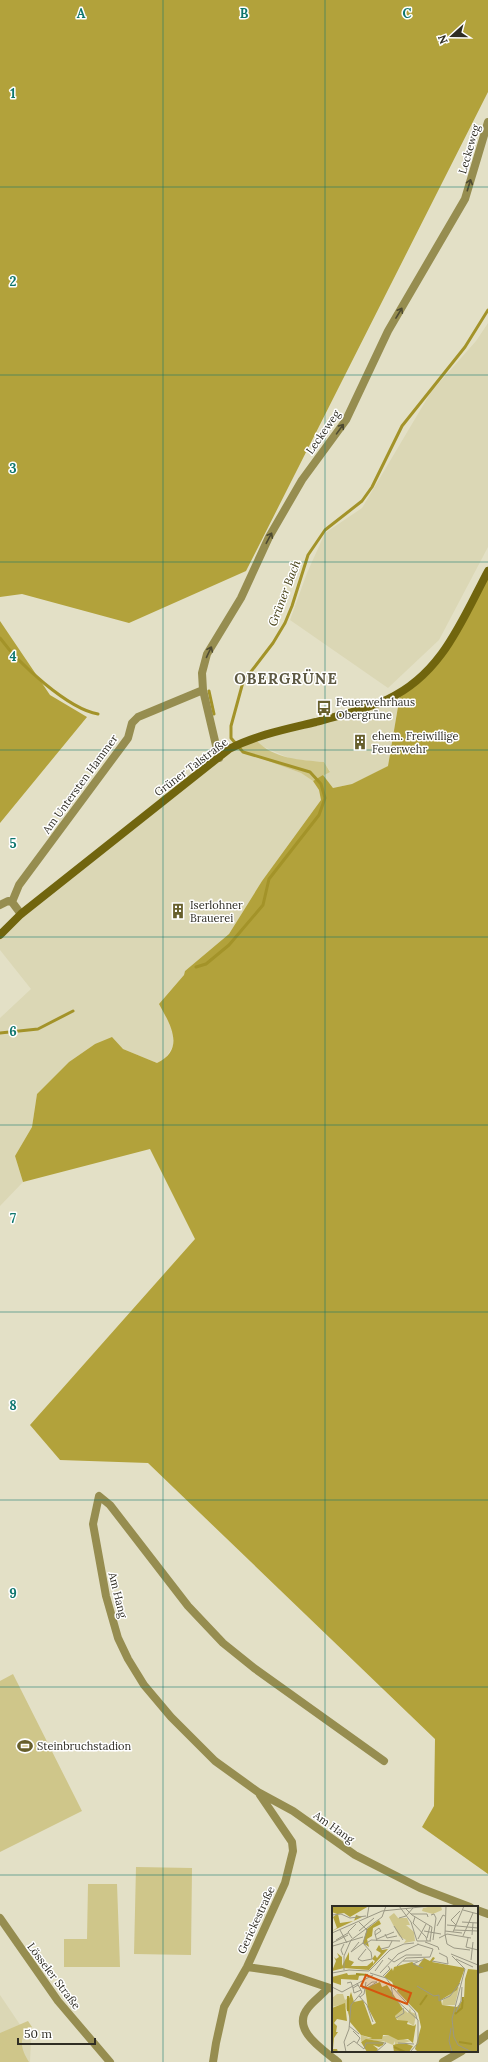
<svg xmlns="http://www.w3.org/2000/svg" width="488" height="2062" font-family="Lora,serif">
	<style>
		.built { fill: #dbd7b5 }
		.green { fill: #cfc68a }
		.forest { fill: #b2a23b }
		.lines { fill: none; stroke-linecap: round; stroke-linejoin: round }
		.stream { stroke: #a39329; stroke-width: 3 }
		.street { stroke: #968d50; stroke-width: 8 }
		.secondary { stroke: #71650e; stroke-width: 8 }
		.oneway { stroke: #4e4a31 }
		.grid { fill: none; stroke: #0f766e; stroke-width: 1; stroke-opacity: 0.55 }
		.labels { text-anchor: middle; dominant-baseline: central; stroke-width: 3; stroke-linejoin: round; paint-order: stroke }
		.street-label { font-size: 11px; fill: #2f2d24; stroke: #fff }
		.poi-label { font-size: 11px; fill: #2f2d24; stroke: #fff; text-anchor: start }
		.water-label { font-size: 12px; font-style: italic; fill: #464015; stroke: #fff }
		.district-label { font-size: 15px; font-weight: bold; letter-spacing: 1px; fill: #5c5842; stroke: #fff }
		.inset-river { fill: none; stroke: #a39329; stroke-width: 2 }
		.inset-road { fill: none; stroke: #9b9885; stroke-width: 1 }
		.view { fill: #d6550e; fill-opacity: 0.15; stroke: #d6550e; stroke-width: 2 }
		.inset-edge { fill: none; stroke: #2f2d24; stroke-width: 2 }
		.grid-label { font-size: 13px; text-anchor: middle; font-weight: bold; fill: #0f766e; stroke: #fff; stroke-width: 3; stroke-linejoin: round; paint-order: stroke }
	</style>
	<rect width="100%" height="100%" fill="#e3e0c6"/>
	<path class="built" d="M488 323V547L439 640 388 688 290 620 307 573 325 533 362 508 431 392 476 341Z
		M400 695 388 766 352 784 333 788 323 775 330 771 324 762 293 760 262 746 256 740Z
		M235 749 301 773 313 781 319 790 321 800 262 881 229 934 185 971 184 975 163 999 166 1016 173 1033V1046L165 1059 157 1063 123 1049 95 1044 69 1062 37 1094 32 1127 15 1156 23 1182 0 1206V1018L31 989 0 950V938L12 924Z
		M0 1995 31 2041 30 2062H0Z"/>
	<path class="green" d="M256 740C273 759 301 760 324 762L330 772 313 781 301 773 235 749Z
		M13 1674 82 1811 0 1852V1681Z
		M136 1867 192 1868 191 1955 134 1954Z
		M88 1884H117L120 1967H64V1939H87Z
		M28 2021 32 2027C17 2037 21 2049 29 2062H0V2033Z"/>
	<path class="forest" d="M0 0H488V92L246 571 129 623 22 594 0 597Z
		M488 576V1874L422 1827 434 1806 435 1739 148 1463 60 1460 30 1425 195 1239 150 1149 23 1182 15 1156 32 1127 37 1094 69 1062 95 1044 112 1037 123 1049 157 1063C186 1049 170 1024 159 1004L184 975 185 971 229 934 262 881 321 800 319 790 313 781 323 775 333 788 352 784 388 766 400 695 426 677Z
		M0 621 50 695 87 717 0 823Z"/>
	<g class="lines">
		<path class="stream" d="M0 638C18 663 68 709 98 714
			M209 691 214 714
			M196 967 206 964 229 945 263 905 269 879 319 815 325 798 321 784 310 772 243 752 231 738V726L243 682 273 643 285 623 292 606 308 555 325 530 362 501 372 487 402 426 465 347 488 310
			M0 1033 38 1029 73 1011"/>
		<path class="street" d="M219 758 203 690 202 673 207 654 241 598 269 537 302 480 346 420 388 331 465 199 488 122
			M12 902 19 885 128 738 132 723 138 717 203 690
			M0 905 8 901 12 902 21 914
			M384 1761 254 1668 223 1643 188 1606 110 1505 99 1496 93 1524 106 1596 118 1638 128 1659 144 1685 171 1717 215 1761 258 1792 293 1811 355 1855 420 1888 470 1907
			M477 1910 488 1914
			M0 1918 58 2001 110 2062
			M247 1967 282 1972 333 1989
			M477 1970 488 1967
			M328 1988C322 1995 313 2001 308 2008 290 2030 324 2050 338 2062
			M477 2042 488 2034
			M213 2062 216 2043 224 2007 247 1967 285 1883 293 1851 292 1842 260 1795
			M443 2062 462 2051"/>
		<path class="secondary" d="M0 935 21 914 229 749C256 735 287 729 316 722 340 715 365 710 388 699 442 674 462 620 488 571"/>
	</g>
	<defs><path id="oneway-shaft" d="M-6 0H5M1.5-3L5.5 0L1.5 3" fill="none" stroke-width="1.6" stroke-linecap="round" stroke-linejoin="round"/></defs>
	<g class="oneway">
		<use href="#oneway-shaft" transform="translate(469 185) rotate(-73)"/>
		<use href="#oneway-shaft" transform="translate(399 313) rotate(-59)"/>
		<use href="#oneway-shaft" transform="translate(340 429) rotate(-54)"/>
		<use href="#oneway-shaft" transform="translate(269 538) rotate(-62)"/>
		<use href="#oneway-shaft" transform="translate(209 652) rotate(-65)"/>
	</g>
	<path class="grid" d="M163 0V2062M325 0V2062M0 187H488M0 375H488M0 562H488M0 750H488M0 937H488M0 1125H488M0 1312H488M0 1500H488M0 1687H488M0 1875H488"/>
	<defs>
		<symbol id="bus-bare" viewBox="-9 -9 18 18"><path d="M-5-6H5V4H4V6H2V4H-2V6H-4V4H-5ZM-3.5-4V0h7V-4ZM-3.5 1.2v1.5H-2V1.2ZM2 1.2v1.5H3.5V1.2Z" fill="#675f2c" stroke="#fff" stroke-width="2.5" paint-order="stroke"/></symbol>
		<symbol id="building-bare" viewBox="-9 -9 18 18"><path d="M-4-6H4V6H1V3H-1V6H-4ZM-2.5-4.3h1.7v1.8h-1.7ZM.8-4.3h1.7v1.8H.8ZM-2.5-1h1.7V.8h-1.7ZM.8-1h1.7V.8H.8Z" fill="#675f2c" stroke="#fff" stroke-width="2.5" paint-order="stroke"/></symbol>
		<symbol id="stadium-bare" viewBox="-9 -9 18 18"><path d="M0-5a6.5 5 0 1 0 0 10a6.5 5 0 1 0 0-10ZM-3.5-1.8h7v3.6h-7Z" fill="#675f2c" stroke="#fff" stroke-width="2.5" paint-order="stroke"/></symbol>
	</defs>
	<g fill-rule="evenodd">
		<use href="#bus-bare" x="313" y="697" width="22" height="22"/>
		<use href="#building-bare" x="349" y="731" width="22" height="22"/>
		<use href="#building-bare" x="167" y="900" width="22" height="22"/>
		<use href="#stadium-bare" x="14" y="1735" width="22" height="22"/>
	</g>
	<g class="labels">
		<g class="street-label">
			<text transform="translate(469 149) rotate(-74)">Leckeweg</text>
			<text transform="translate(323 432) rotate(-55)">Leckeweg</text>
			<text transform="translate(191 767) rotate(-37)">Grüner Talstraße</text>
			<text transform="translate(80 784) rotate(-54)">Am Untersten Hammer</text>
			<text transform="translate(118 1595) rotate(76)">Am Hang</text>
			<text transform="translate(334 1827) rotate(35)">Am Hang</text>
			<text transform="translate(256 1920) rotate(-65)">Gerickestraße</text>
			<text transform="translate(54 1976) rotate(53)">Lösseler Straße</text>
		</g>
		<g class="poi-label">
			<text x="336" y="702">Feuerwehrhaus<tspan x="336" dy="13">Obergrüne</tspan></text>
			<text x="372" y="736">ehem. Freiwillige<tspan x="372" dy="13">Feuerwehr</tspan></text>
			<text x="190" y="905">Iserlohner<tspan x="190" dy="13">Brauerei</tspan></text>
			<text x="37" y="1746">Steinbruchstadion</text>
		</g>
		<g class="water-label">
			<text transform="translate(284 593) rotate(-69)">Grüner Bach</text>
		</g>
		<g class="district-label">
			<text x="286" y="678">OBERGRÜNE</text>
		</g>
	</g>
	<g transform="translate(332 1906)">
		<rect width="146" height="146" fill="#e3e0c6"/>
		<path d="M101 0H109L110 4 101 8 90 5 91 2ZM62 7 66 12H75L78 19H74L82 26 83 35 72 37 74 34 67 30 57 11ZM127 81 123 99H110L111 94ZM5 88H11L13 94 17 91 18 111 12 98 0 101V92ZM78 102 79 106 84 108 82 120 74 115 68 117 63 110 71 103 76 107ZM29 129 40 133 56 129 79 135 63 140V135L61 139 51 135H41L44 134 29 135Z" fill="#cfc68a"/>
		<path d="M0 0H37L18 11 12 7 6 8 8 17 22 15 24 9 30 11 0 25 5 22 1 11 5 8 0 6ZM47 14 49 18 41 22 40 30 35 33 37 41 31 37 35 23ZM47 39 50 44 56 43 37 64 12 62 0 65 4 55 2 51 4 53 7 51 5 47 10 51V60L17 46V54L22 56 19 60H35L41 55V58L43 55 40 53 43 49 45 52 49 47 44 44ZM101 51 103 52 100 56 133 62 125 84 109 94 110 99 125 101 132 93 133 73 136 63 146 64V146H86L83 143 89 121 86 107 65 85 66 82 63 83 60 76 52 71 60 62 61 65 62 61 80 56 86 60 92 52 98 55ZM15 67 16 69 33 68 27 70 26 74 9 73V79L0 76V71ZM48 76 50 81 55 79 71 103 63 110 65 114 76 115 75 118 82 120 84 118 81 137 76 133 66 134 56 129H51L50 133H37L40 132 29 129 18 116 15 99 19 86 22 96 31 94 40 119 44 117 36 102 33 82ZM13 97 15 115 5 113 2 117 5 120 4 126H6L2 132 1 143H5L6 146H0V102ZM34 133 52 136 51 139 47 141 41 139 46 143 44 146H35L29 136ZM65 138H75L81 140 77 146H62L61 139Z" fill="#b2a23b"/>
		<path class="inset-river" d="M24 68 36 69M88 99 95 89M16 105V90M123 108 130 102 131 91M127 136 140 138M62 141 73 146"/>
		<path class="inset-road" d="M67 0 79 16 85 35H99M74 3 80 9 100 21M131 4 146 8M79 8H95L96 11M0 9 9 8 18 12 34 10M99 9 102 8 104 12 101 34M83 11 81 17 94 31 95 35M35 12 37 0M67 12 74 10 81 2M27 16 35 24 31 37 39 46 40 53M130 16 146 17M115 19 146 22M124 19 119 14 128 5M62 20 71 34M105 20 111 9 113 10M8 24 15 37M122 24 146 25M27 25 42 12M92 25 109 28M113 25 130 27M121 26 132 0M0 27 50 5 98 0M53 28 55 32 65 30M113 28 115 38 122 42M113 28 114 0M43 29 49 25 47 22 43 25V28L45 35M140 29 141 17M131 30 141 7M20 32 16 26 24 18M95 32 98 20M107 32 115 28 139 32M136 32 134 41 146 44M45 33 62 26M86 33 94 18M4 34 16 27M98 35 100 21M93 36 106 41 107 44M85 38 101 43M32 39 39 34 68 35M1 40 31 31M1 40 0 37 16 29M122 42 138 44M34 43 26 53 30 55 40 53M49 43 57 41 60 35M19 46 31 37M19 46 27 36M119 48 146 59M11 49 9 44 12 38M120 50 133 63 120 113 122 131 126 139 140 146M56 52 62 56 74 49H90M124 53 141 61M139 54 141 36M71 55H86M100 55 116 58 115 51 107 47M65 60 74 52 98 51 101 43M91 62 81 58 92 53M12 64V50L19 34 50 11 54 0M43 65 51 54M0 67 17 64 37 65 58 44 72 38 82 37M38 67 54 72 59 79 61 91 86 114V137L78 146M48 67 66 48 87 38M51 70 58 63 56 60M15 77 19 76 21 82 26 79M30 79 31 83 40 76H45L37 81M85 80 102 90 107 89V95L118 90 128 77M0 81 10 86 41 69M21 82 22 87 29 84M61 82 83 106 85 113M27 90 35 99 41 116M28 91 32 88 34 76M124 106 129 95 130 81M64 112 72 107 71 102M17 120 27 128M119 122 117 135 120 146M21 125 28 132 25 137M66 137 82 138M15 140 22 135 32 143 34 137H54M14 146 12 136 17 123 19 99 30 86 25 77M44 146 54 137"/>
		<path class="view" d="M34 69 79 87 75 98 29 80Z"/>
		<rect width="146" height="146" class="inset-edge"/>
	</g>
	<g class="grid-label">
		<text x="81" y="18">A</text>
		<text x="244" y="18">B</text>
		<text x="407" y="18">C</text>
		<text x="13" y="98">1</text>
		<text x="13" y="286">2</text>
		<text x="13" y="473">3</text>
		<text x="13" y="661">4</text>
		<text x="13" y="848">5</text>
		<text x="13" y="1036">6</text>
		<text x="13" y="1223">7</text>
		<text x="13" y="1410">8</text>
		<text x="13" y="1598">9</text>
	</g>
	<g transform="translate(452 36) rotate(249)" stroke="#ffffff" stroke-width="3" paint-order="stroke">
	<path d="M0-3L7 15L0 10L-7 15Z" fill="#2f2d24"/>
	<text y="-6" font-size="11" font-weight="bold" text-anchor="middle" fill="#2f2d24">N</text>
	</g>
	<path d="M18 2038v6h77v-6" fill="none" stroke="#2f2d24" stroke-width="2"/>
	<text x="24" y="2038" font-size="12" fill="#2f2d24" stroke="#ffffff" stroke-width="3" paint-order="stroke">50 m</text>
</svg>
